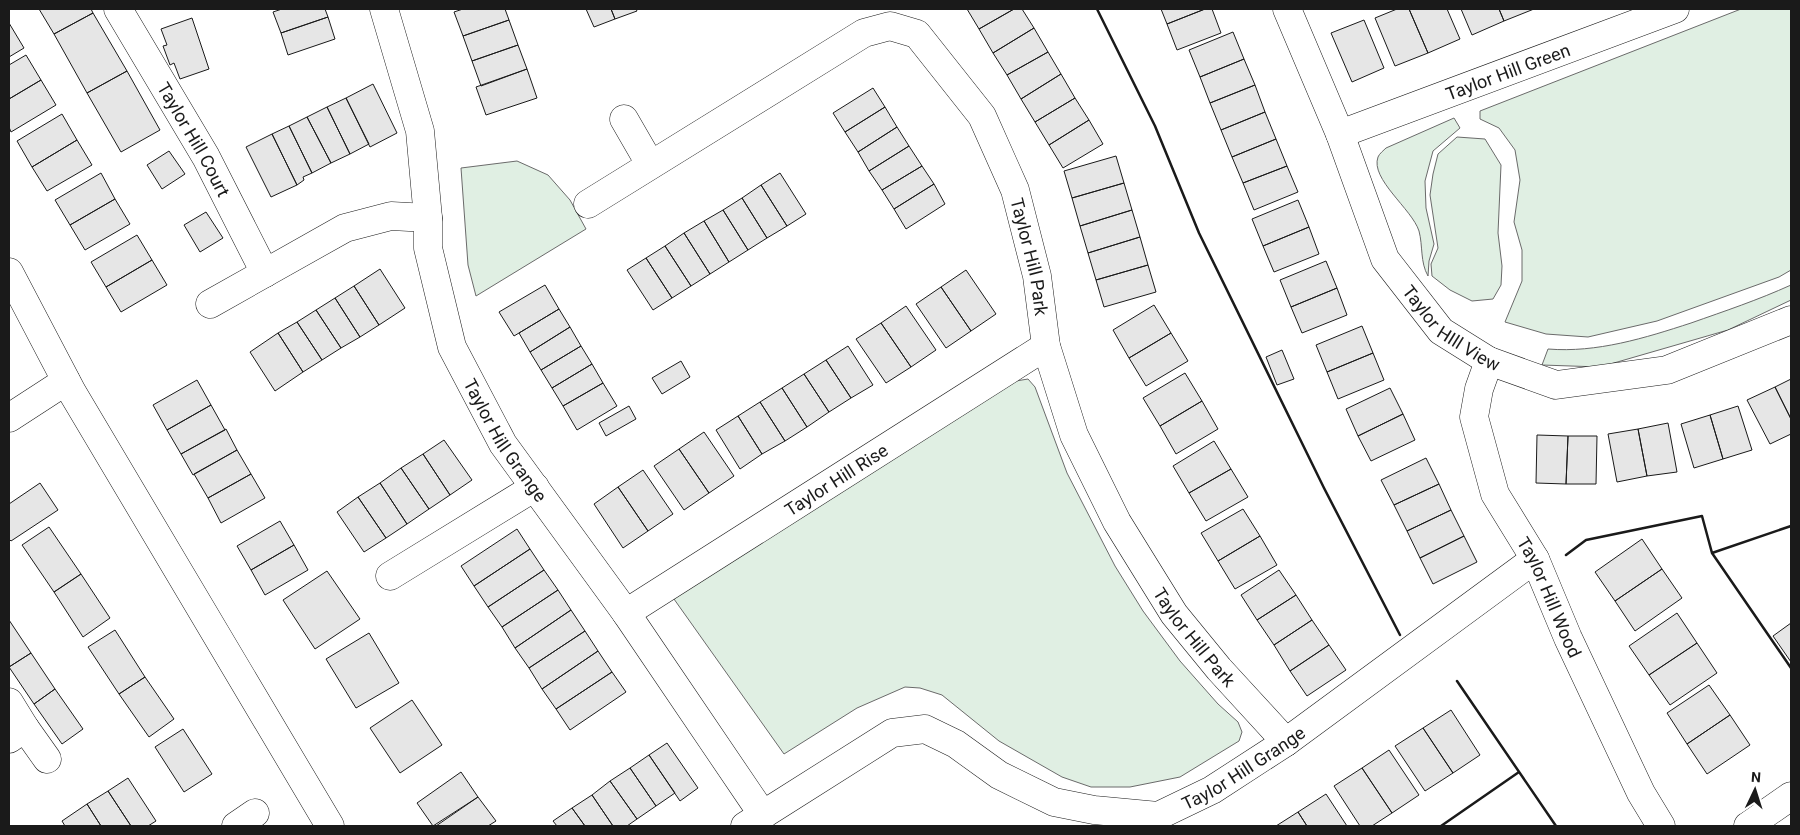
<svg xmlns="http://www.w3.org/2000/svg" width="1800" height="835" font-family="Roboto,sans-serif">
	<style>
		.green { fill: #e0efe3; stroke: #6a6a6a }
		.building { fill: #e6e6e6; stroke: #1a1a1a }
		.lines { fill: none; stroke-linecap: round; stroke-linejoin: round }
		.street-casing { stroke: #1a1a1a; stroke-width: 29 }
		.street { stroke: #fff; stroke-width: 28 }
		.wall { stroke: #1a1a1a; stroke-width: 2.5 }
		.labels { text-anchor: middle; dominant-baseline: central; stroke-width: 4; stroke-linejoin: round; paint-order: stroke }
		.street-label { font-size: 18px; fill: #1a1a1a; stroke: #fff }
	</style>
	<rect width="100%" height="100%" fill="#fff"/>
	<path class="green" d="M1741 9H1791V270L1779 277 1657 321 1588 337 1546 334 1505 322 1522 281V250L1514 222 1520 180 1515 150 1499 128 1480 119V111Z
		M1454 118 1460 128 1433 151 1425 181 1426 208 1434 244 1429 261 1428 276C1420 262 1423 246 1419 231 1412 209 1370 179 1378 157 1379 154 1384 150 1386 148Z
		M1457 137 1485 139 1501 165 1498 233 1502 266 1501 285 1493 299 1472 301 1450 290 1432 276 1431 264 1438 248 1430 195 1433 174 1438 154Z
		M517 161 548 175 570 200 586 229 476 296 468 265 461 168Z
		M1791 285V300L1728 330 1600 367 1542 365 1548 349C1597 353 1645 338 1691 323 1725 311 1758 300 1791 285Z
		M1028 379 1035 387 1067 473 1115 566 1143 611 1180 661 1218 704 1238 722 1242 732 1239 741 1180 777 1130 787H1091L1062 777 999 741 942 695 920 688 905 687 857 708 784 754 669 592 1016 381Z"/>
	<path class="building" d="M39 9H91L93 13 54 34Z
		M282 9H325L328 17 281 33 273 12Z
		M463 9H505L509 20 463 36 454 12Z
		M586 9H611L615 19 594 27Z
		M611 9H636L637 11 615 19Z
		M967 9H1014L979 29Z
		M1014 9H1022L1034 28 993 53 979 29Z
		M1161 9H1205L1167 24Z
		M1205 9H1212L1221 33 1177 50 1167 24Z
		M1397 9H1409L1428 53 1395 66 1375 18Z
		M1409 9H1447L1460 39 1428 53Z
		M1461 9H1499L1504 21 1472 35Z
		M1499 9H1534L1504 21Z
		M93 13 127 71 87 93 54 34Z
		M328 17 335 39 288 55 281 33Z
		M192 18 209 69 180 79 174 63 170 65 163 46 167 45 161 29Z
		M509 20 518 45 472 61 463 36Z
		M1364 20 1384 68 1352 82 1331 33Z
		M9 23 24 48 9 57Z
		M1034 28 1048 52 1007 75 993 53Z
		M1233 32 1244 59 1200 77 1189 50Z
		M518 45 527 69 481 86 472 61Z
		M1048 52 1061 74 1021 99 1007 75Z
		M26 55 41 80 9 99V65Z
		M1244 59 1255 85 1210 103 1200 77Z
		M527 69 537 98 486 115 476 87Z
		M127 71 160 130 121 152 87 93Z
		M1061 74 1075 98 1035 122 1021 99Z
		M41 80 56 105 11 132 9 127V99Z
		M373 84 397 133 370 147 346 98Z
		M1255 85 1265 112 1221 130 1210 103Z
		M873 88 885 107 845 132 833 113Z
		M346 98 369 144 350 154 327 107Z
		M1075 98 1089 120 1049 145 1035 122Z
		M327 107 350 154 331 163 307 117Z
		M885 107 897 127 858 152 845 132Z
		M1265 112 1276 139 1232 157 1221 130Z
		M62 114 77 140 32 167 17 141Z
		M307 117 331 163 312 173 289 126Z
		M1089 120 1103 144 1063 168 1049 145Z
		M289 126 312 173 303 177 304 180 297 185 272 134Z
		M897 127 909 146 869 171 858 152Z
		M272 134 297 185 271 197 246 147Z
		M1276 139 1287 166 1243 183 1232 157Z
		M77 140 92 165 47 191 32 167Z
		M909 146 922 166 882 190 869 171Z
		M169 151 185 174 162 189 147 165Z
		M1116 156 1124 183 1072 198 1064 171Z
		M922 166 934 184 894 209 882 190Z
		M1287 166 1298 192 1254 210 1243 183Z
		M101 173 115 199 70 225 55 200Z
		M780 173 806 214 787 226 761 185Z
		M1124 183 1132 210 1080 226 1072 198Z
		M934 184 945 204 906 229 894 209Z
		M761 185 787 226 767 238 742 198Z
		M742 198 767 238 748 250 723 210Z
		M115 199 130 224 85 250 70 225Z
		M1298 200 1309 227 1263 246 1252 219Z
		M723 210 748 250 729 262 704 221Z
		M1132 210 1140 237 1088 253 1080 226Z
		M206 212 223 238 200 252 184 225Z
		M704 221 729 262 710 274 684 233Z
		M1309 227 1319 254 1274 272 1263 246Z
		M684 233 710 274 691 286 665 246Z
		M137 235 152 260 106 287 91 262Z
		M1140 237 1148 265 1096 280 1088 253Z
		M665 246 691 286 672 298 646 258Z
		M646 258 672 298 653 310 627 270Z
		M152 260 167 285 121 312 106 287Z
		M1326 261 1337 288 1291 307 1280 280Z
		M1148 265 1156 292 1104 307 1096 280Z
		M380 269 405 308 379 325 354 286Z
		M966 270 996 314 971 331 941 287Z
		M545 285 559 309 514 336 499 312Z
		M354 286 379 325 360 337 335 298Z
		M941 287 971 331 946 348 916 304Z
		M1337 288 1347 315 1302 333 1291 307Z
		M335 298 360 337 341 348 316 310Z
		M1154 305 1171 333 1129 358 1113 330Z
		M906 306 936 350 911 367 881 323Z
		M559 309 570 327 530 352 519 333Z
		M316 310 341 348 322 360 297 322Z
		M297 322 322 360 303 372 278 333Z
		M881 323 911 367 886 383 856 339Z
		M1362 326 1373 353 1327 372 1316 345Z
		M570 327 581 346 541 370 530 352Z
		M278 333 303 372 275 391 250 352Z
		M1171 333 1188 361 1146 386 1129 358Z
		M581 346 592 364 552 388 541 370Z
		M848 346 873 385 851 398 826 360Z
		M1282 350 1294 379 1277 385 1266 357Z
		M1373 353 1384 380 1338 399 1327 372Z
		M826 360 851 398 829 412 804 374Z
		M681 361 690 377 662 394 652 378Z
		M592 364 603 383 563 406 552 388Z
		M1185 373 1202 401 1160 426 1143 398Z
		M804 374 829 412 807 427 782 388Z
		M1791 379V419L1775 387Z
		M197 380 211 405 167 430 153 405Z
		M603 383 617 406 577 430 563 406Z
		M1775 387 1791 419V434L1770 444 1747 400Z
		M782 388 807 427 785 441 760 402Z
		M1390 388 1403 414 1358 436 1346 409Z
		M1202 401 1218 429 1176 454 1160 426Z
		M760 402 785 441 762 454 738 416Z
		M211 405 225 430 181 454 167 430Z
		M629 406 636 419 606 436 599 423Z
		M1738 406 1752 450 1723 459 1710 415Z
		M1403 414 1415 440 1371 461 1358 436Z
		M1710 415 1723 459 1694 468 1681 424Z
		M738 416 762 454 740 469 716 430Z
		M1668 423 1677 472 1647 476 1638 429Z
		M226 429 237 450 193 475 181 454Z
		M1638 429 1647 476 1617 482 1608 434Z
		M704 432 734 476 709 493 679 449Z
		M1537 435 1568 436 1566 484 1536 483Z
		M1568 436H1597L1596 484H1566Z
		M444 440 472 480 450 495 423 454Z
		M1214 441 1231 469 1189 493 1173 466Z
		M679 449 709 493 684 510 654 466Z
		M237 450 251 474 208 498 194 474Z
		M423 454 450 495 429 509 401 468Z
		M1426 458 1439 484 1394 505 1381 480Z
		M401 468 429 509 407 524 380 483Z
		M1231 469 1248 497 1206 521 1189 493Z
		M643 470 673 514 648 531 618 487Z
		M251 474 265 498 221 523 208 498Z
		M40 483 58 510 11 541 9 539V504Z
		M380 483 407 524 386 538 358 497Z
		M1439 484 1451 510 1407 531 1394 505Z
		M618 487 648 531 623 548 594 504Z
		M358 497 386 538 364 552 337 512Z
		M1243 509 1260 536 1218 561 1201 533Z
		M1451 510 1464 536 1420 558 1407 531Z
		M280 521 294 545 251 570 237 546Z
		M49 527 81 574 54 592 22 545Z
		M517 529 530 549 474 586 461 566Z
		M1260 536 1277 565 1235 589 1218 561Z
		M1464 536 1477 562 1433 584 1420 558Z
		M1642 539 1662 569 1615 601 1595 572Z
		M294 545 308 570 265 595 251 570Z
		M530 549 544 570 488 607 474 586Z
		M1662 569 1682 598 1635 631 1615 601Z
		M544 570 558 590 502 627 488 607Z
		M1279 570 1296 595 1257 620 1241 595Z
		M327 571 360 619 315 649 283 600Z
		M81 574 110 618 83 637 54 592Z
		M558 590 571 610 515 648 502 627Z
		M1296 595 1312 620 1274 645 1257 620Z
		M571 610 585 631 529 668 515 648Z
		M1677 613 1697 643 1649 675 1629 646Z
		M9 620 31 653 9 667Z
		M1312 620 1329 645 1290 671 1274 645Z
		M1791 623V662L1773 636Z
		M115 630 145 677 119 694 88 647Z
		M585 631 598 651 542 689 529 668Z
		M369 633 399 683 356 708 326 659Z
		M1697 643 1717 673 1670 705 1649 675Z
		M1329 645 1346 670 1307 696 1290 671Z
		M598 651 612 672 556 709 542 689Z
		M31 653 55 689 34 704 9 667Z
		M612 672 626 692 570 730 556 709Z
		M145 677 174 719 149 737 119 694Z
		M1709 685 1730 715 1687 744 1667 713Z
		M55 689 83 729 62 744 34 704Z
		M412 700 442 745 400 773 370 728Z
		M1451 710 1480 755 1453 773 1423 728Z
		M1730 715 1750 745 1707 774 1687 744Z
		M1423 728 1453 773 1425 791 1395 746Z
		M183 729 212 774 184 792 155 747Z
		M667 743 698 788 680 801 649 755Z
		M1389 750 1419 795 1392 813 1362 768Z
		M649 755 675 793 656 806 630 768Z
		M630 768 656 806 637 819 610 781Z
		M1362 768 1392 813 1372 826H1360L1334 786Z
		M461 772 478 797 433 826 417 803Z
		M128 778 156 821 148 826H131L108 791Z
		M610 781 637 819 627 826H613L592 795Z
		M108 791 131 826H101L87 804Z
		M1326 794 1347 826H1307L1298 812Z
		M592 795 613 826H585L572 808Z
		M478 797 496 821 488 826H436Z
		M87 804 101 826H65L62 821Z
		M572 808 585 826H557L553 821Z
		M1298 812 1307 826H1276Z"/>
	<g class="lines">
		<defs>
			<g id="street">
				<path id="s1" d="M118 9 206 157 265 273"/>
				<path id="s2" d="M384 9 420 131 428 218V248L452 347 503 444 626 613 763 815"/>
				<path id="s3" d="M1287 9 1340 134 1385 259 1441 331 1489 361 1556 385 1667 370 1791 320"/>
				<path d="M624 119 650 164"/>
				<path id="s4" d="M1340 134 1675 9"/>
				<path id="s5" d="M588 204 864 33 890 26 917 34 982 116 1015 190 1037 276 1046 346 1074 435 1117 522 1174 614 1219 669 1286 742"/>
				<path d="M9 272 72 392 330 826"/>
				<path d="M210 304 345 228 391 216 428 218"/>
				<path id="s6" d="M1489 361 1479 389 1474 417 1495 494 1535 559 1568 638 1641 793 1661 826"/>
				<path d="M9 418 66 381"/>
				<path d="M390 576 535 487"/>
				<path id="s7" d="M626 613 1046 346"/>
				<path d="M9 702 25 728 9 739"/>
				<path d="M25 728 47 759"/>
				<path d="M236 826 255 813"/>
				<path id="s8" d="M745 826 892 733 925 729 956 744 999 775 1054 802 1094 810 1158 816 1212 790 1286 742 1535 559"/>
				<path d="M1748 826 1791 796"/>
			</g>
		</defs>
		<use href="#street" class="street-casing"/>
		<use href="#street" class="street"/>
		<path class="wall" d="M1097 9 1155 126 1199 233 1324 488 1400 635
			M1712 553 1791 526
			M1566 555 1586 540 1702 516 1712 553 1791 668
			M1457 681 1556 826
			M1441 826 1519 772"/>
	</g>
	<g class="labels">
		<g class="street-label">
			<text stroke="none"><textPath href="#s4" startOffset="179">Taylor Hill Green</textPath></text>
			<text stroke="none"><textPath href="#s1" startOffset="151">Taylor Hill Court</textPath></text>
			<text stroke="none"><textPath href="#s5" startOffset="634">Taylor Hill Park</textPath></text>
			<text stroke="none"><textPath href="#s3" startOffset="366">Taylor HIll View</textPath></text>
			<text stroke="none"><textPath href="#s2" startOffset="454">Taylor Hill Grange</textPath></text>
			<text stroke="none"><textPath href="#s7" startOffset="249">Taylor Hill Rise</textPath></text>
			<text stroke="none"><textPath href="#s6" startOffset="255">Taylor Hill Wood</textPath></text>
			<text stroke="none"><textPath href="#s5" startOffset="1054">Taylor Hill Park</textPath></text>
			<text stroke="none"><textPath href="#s8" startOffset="559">Taylor Hill Grange</textPath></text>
		</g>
	</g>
	<rect width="1800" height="835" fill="none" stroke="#1a1a1a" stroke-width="20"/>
	<g transform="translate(1755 790) rotate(4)" stroke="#ffffff" stroke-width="4" paint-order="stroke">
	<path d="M0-4L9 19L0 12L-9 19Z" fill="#1a1a1a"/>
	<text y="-8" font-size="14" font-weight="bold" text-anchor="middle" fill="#1a1a1a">N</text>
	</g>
</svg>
